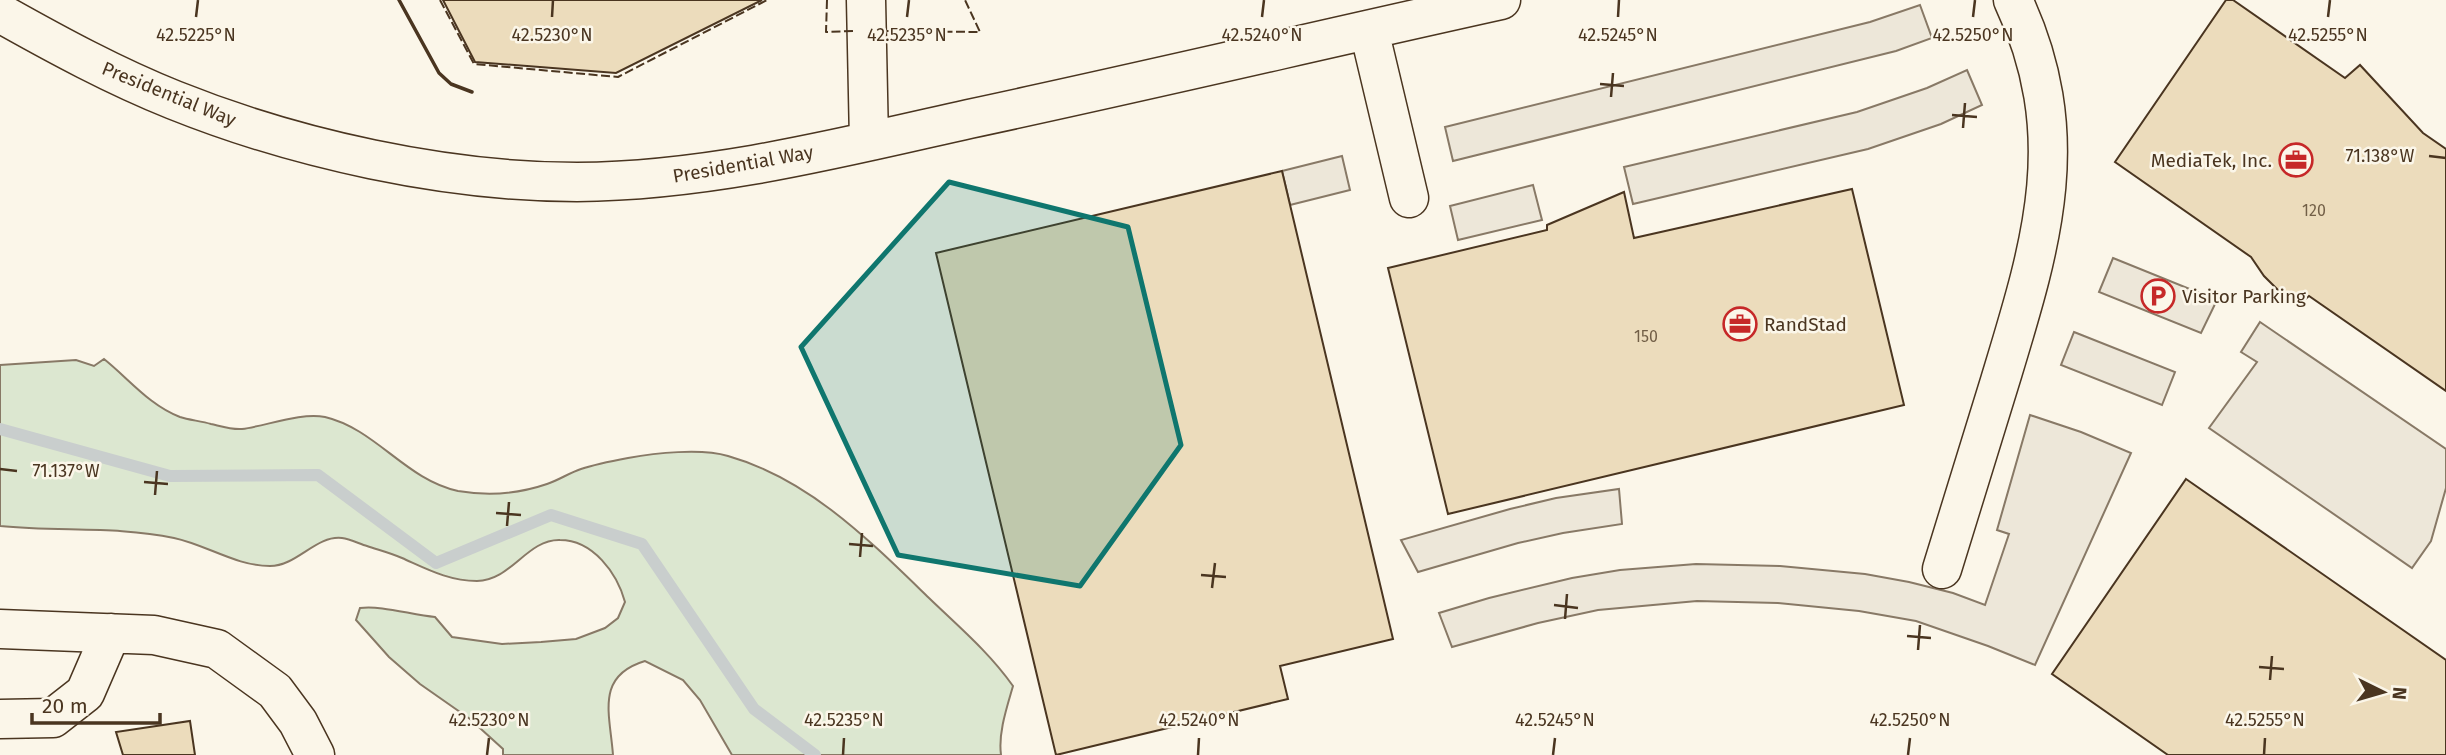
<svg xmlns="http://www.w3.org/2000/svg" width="2446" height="755" font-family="'Fira Sans',sans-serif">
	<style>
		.green { fill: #dce7d0; stroke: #887966; stroke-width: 2 }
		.parking { fill: #ede7d9; stroke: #887966; stroke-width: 2 }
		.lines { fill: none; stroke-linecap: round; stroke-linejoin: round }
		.stream { stroke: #c9cecd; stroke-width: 12 }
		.building { fill: #ecdcbc; stroke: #4a3520; stroke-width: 2 }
		.minor-casing { stroke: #4a3520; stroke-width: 41 }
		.minor { stroke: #fbf6e9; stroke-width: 38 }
		.fence { stroke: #4a3520; stroke-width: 2; stroke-dasharray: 9 3.5; stroke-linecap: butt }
		.wall { stroke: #4a3520; stroke-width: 3.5 }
		.marked { fill: #0f766e; fill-opacity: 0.2; stroke: #0f766e; stroke-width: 5; stroke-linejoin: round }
		.ticks { fill: none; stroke: #4a3520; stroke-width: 2.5 }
		.labels { text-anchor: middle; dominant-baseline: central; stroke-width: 5; stroke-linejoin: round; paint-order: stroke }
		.number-label { font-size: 16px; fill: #725f47 }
		.street-label { font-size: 19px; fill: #4a3520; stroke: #fbf6e9 }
		.poi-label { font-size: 19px; fill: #4a3520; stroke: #fbf6e9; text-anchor: start }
		.ticks-label { font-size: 18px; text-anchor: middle; fill: #4a3520; stroke: #fbf6e9; stroke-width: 5; stroke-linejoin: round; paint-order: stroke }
	</style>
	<rect width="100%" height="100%" fill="#fbf6e9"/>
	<path class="green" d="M104 359C129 379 149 405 180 417 189 420 201 421 211 424 220 426 232 430 242 429 266 426 301 412 325 417 376 429 406 480 458 491 488 496 518 494 547 484 559 480 569 473 581 469 596 464 612 461 628 458 655 453 701 448 728 456 809 479 869 540 929 598 958 626 989 652 1013 686 1007 707 998 733 1001 755H732L700 700 683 680 645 661C595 676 610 714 613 755H503V749L470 719 420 684 389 657 356 620 360 608C381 605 412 615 435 617L452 637 502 644 541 642 576 639 605 628 618 618 625 602C617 573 593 540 560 540 527 539 511 581 477 581 449 581 427 569 402 558 391 553 379 550 367 546 360 544 350 539 342 538 316 535 297 566 270 566 236 566 207 545 174 538 117 526 58 532 0 526V365L76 360 94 366Z"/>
	<path class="parking" d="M1920 5 1932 38 1896 51 1453 161 1445 127 1870 22Z
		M1967 70 1982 105 1941 124 1868 149 1633 204 1624 167 1857 112 1927 88Z
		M1342 156 1350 190 1290 205 1282 171Z
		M1533 185 1542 220 1458 240 1450 206Z
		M2113 258 2217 300 2201 333 2099 292Z
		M2260 322 2446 449V488L2431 541 2412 568 2209 428 2257 362 2241 352Z
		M2074 332 2175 372 2162 405 2061 365Z
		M2030 415 2081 432 2131 453 2035 665 1988 646 1916 621 1859 611 1778 603 1697 601 1598 610 1538 623 1452 647 1439 613 1489 598 1572 578 1620 570 1696 564 1780 566 1865 574 1909 582 1953 593 1985 605 2009 534 1997 530Z
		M1619 489 1622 524 1563 533 1518 543 1418 572 1401 540 1510 509 1556 498Z"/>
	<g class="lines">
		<path class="stream" d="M0 429 170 476 318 475 436 563 551 515 642 544 754 709 815 755"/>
	</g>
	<path class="building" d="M443 0H762L616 73 475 62Z
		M2226 0H2233L2345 78 2360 65 2423 133 2446 149V391L2309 296 2297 306 2288 300 2264 276 2251 257 2115 162Z
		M1282 171 1393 639 1280 666 1288 699 1056 755 936 253Z
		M1852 189 1904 405 1448 514 1388 268 1547 230V225L1624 192 1634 238Z
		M2186 479 2446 660V755H2168L2052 674Z
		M190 721 195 755H123L116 732Z"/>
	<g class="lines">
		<defs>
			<path id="minor" d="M866 0 869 141
				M0 13C57 45 114 76 174 100 296 149 446 182 577 182 710 181 840 148 969 119 1147 81 1324 39 1501 0
				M1369 30 1409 198
				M1942 569C1961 507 1980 444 2000 381 2041 246 2077 136 2013 0
				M0 629 154 635 217 649 275 691 298 722 315 755
				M0 719 53 718 85 693 111 633"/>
		</defs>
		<use href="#minor" class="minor-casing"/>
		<use href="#minor" class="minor"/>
		<path class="fence" d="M440 0 474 64 618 77 767 0
			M827 0 826 32 853 31
			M881 31 980 32 965 0"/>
		<path class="wall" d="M399 0 439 73 451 84 472 92"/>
	</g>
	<path class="marked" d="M949 182 1128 227 1181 445 1080 586 898 555 801 347Z"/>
	<path class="ticks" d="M196 17 198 0M552 17 553 0M907 17 909 0M1262 17 1264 0M1618 17 1619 0M1973 17 1975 0M2328 17 2330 0M1600 84 1624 86M1611 97 1613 73M1952 115 1977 117M1963 128 1965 103M2429 156 2446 158M0 469 17 471M144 482 168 484M155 495 157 471M496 513 521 515M507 526 509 502M849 544 873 546M860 557 862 533M1201 575 1226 577M1212 588 1215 563M1554 605 1578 608M1565 619 1567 594M1907 636 1931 638M1918 650 1920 625M2259 667 2284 669M2270 680 2272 656M487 755 489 738M843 755 844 738M1198 755 1199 738M1553 755 1555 738M1908 755 1910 738M2264 755 2265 738"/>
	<defs>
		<symbol id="office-ring" viewBox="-11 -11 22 22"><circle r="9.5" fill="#fbf6e9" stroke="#c62828" stroke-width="1.5"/><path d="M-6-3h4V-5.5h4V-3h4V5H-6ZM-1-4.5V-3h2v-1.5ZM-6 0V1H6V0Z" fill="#c62828"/></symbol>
		<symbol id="parking-ring" viewBox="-11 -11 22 22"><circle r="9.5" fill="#fbf6e9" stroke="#c62828" stroke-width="1.5"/><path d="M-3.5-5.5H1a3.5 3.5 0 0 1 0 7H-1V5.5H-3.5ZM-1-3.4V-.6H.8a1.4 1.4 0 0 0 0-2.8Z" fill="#c62828"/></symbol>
	</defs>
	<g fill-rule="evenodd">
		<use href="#office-ring" x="2277" y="141" width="38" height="38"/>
		<use href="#parking-ring" x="2139" y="277" width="38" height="38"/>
		<use href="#office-ring" x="1721" y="305" width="38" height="38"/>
	</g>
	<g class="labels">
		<g class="number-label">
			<text x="2314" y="210">120</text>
			<text x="1646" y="336">150</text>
		</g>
		<g class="street-label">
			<text transform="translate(169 94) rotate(22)">Presidential Way</text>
			<text transform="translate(743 164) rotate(-10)">Presidential Way</text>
		</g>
		<g class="poi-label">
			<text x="2272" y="160" text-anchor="end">MediaTek, Inc.</text>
			<text x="2182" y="296">Visitor Parking</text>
			<text x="1764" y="324">RandStad</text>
		</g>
	</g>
	<g class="ticks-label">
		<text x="196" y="41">42.5225°N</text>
		<text x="552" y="41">42.5230°N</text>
		<text x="907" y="41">42.5235°N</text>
		<text x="1262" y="41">42.5240°N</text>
		<text x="1618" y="41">42.5245°N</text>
		<text x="1973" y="41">42.5250°N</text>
		<text x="2328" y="41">42.5255°N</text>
		<text x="2380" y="162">71.138°W</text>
		<text x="66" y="477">71.137°W</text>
		<text x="489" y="726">42.5230°N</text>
		<text x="844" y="726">42.5235°N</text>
		<text x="1199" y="726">42.5240°N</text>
		<text x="1555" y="726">42.5245°N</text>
		<text x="1910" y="726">42.5250°N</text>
		<text x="2265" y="726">42.5255°N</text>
	</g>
	<g transform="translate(2383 692) rotate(95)" stroke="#fbf6e9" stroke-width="5" paint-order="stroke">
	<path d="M0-5L12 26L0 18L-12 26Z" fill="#4a3520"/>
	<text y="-10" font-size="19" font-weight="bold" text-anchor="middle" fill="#4a3520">N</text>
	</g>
	<path d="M32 713v10h128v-10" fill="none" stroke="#4a3520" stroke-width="3.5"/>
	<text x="42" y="713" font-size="21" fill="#4a3520" stroke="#fbf6e9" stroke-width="5" paint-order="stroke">20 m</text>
</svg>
